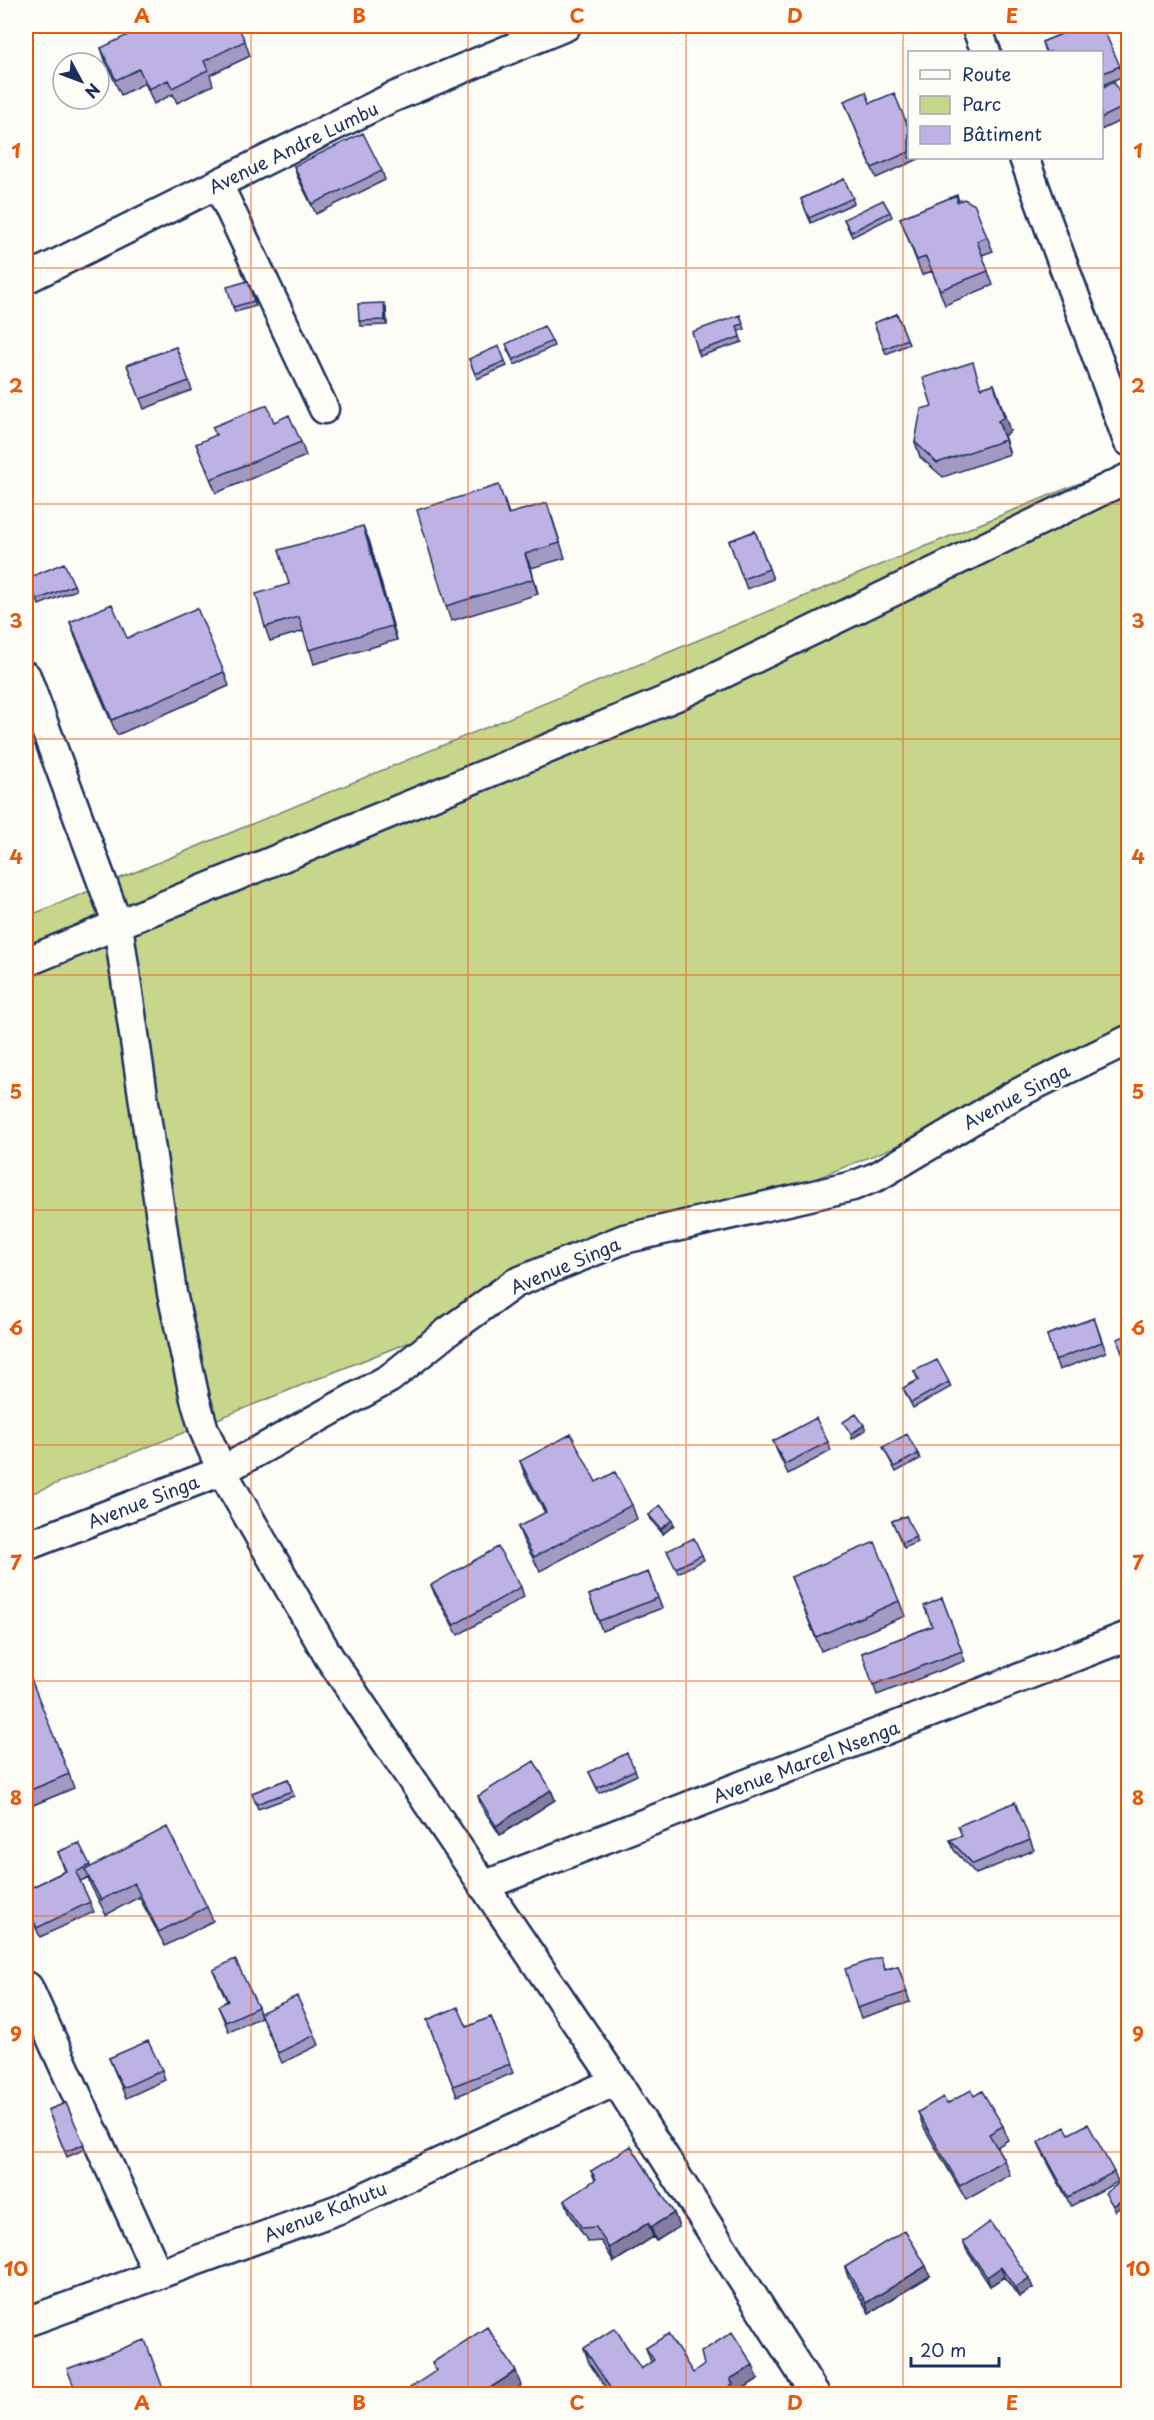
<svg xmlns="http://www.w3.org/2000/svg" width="1154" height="2420" font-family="'Playpen Sans',sans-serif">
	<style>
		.green { fill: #c7d68b; stroke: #718274; stroke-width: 1.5 }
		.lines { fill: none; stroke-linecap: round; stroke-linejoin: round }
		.minor-casing { stroke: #1b2f5e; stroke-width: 33 }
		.minor { stroke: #fdfcf7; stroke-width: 28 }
		.wall { fill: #a399c3; stroke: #1b2f5e; stroke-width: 1.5 }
		.shaded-wall { fill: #847d9f; stroke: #1b2f5e; stroke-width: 1.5 }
		.building { fill: #bdb2e3; stroke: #1b2f5e; stroke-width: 1.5 }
		.grid { fill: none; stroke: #e8590c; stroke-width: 1.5; stroke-opacity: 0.55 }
		.labels { text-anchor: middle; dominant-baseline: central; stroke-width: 4.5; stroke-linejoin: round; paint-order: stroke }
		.street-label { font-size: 18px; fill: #1b2f5e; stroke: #fdfcf7 }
		.neatline { fill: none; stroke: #e8590c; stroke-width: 2 }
		.grid-label { font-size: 20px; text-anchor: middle; font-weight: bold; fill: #e8590c }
	</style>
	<rect width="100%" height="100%" fill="#fdfcf7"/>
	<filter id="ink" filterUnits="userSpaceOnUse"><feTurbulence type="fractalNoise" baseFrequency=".0167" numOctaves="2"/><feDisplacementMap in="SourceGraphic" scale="12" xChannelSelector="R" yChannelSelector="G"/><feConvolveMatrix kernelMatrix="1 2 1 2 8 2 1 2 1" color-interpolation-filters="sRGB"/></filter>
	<g filter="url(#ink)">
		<path class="green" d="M1128 463V1053L26 1496V917Z"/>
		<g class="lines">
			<defs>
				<path id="minor" d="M976 26 986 52
					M1024 158 1128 441
					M218 184 324 409
					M26 279 391 98 566 26
					M26 676 118 925 172 1293 195 1399 204 1430 222 1471 329 1657 616 2081 815 2394
					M26 962 679 695 1128 478
					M26 1546 222 1471 390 1378 446 1333 515 1283 624 1239 853 1186 878 1176 1014 1095 1128 1040
					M483 1886 1128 1636
					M28 1987 158 2274
					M26 2322 339 2209 616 2081"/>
			</defs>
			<use href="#minor" class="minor-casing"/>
			<use href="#minor" class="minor"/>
		</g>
		<path class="wall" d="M1081 26H1102L1123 76 1101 86V52H1045L1042 42Z
			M245 41 250 56 210 75 213 85 177 103 173 94 154 104 145 83 121 95 106 63 101 48Z
			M1101 88 1126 106 1128 112V117L1101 130Z
			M844 101 870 103 909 129V158H921L876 178Z
			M294 166 382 171 385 180 316 214 297 176Z
			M844 179 854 203 811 223 801 199Z
			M957 195 959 201 987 237 993 251 982 255 993 285 945 305 932 271 922 275 900 218Z
			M890 212 892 217 852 237 844 219Z
			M250 286 256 306 235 312 233 307Z
			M386 308 387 325 361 326 359 321Z
			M897 314 909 344 886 354 874 323Z
			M740 315 745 329 738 331 742 342 700 356 698 351Z
			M26 335 34 356 26 359Z
			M552 341 554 346 515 365 507 349Z
			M176 347 192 390 144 409 127 365Z
			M469 359 505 361 507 366 477 379Z
			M994 384 1010 431 1004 436 1010 454 943 477 920 457 915 442 982 388Z
			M274 422 301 442 306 456 216 493 196 444Z
			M504 499 509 514 552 517 565 558 531 568 538 594 451 621 446 606Z
			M755 531 773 579 747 589 729 541Z
			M369 540 397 640 314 664 304 631 270 641 265 627 289 584Z
			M28 578 74 585 76 590 39 605Z
			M70 622 127 638 224 672 229 686 117 735 75 637Z
			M1094 1318 1106 1352 1059 1370 1047 1335Z
			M914 1371 949 1382 951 1387 913 1408 903 1388 918 1380Z
			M773 1441 828 1442 831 1451 788 1474 777 1451Z
			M883 1447 918 1454 920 1459 896 1472Z
			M520 1461 596 1482 632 1505 637 1519 540 1571 524 1542 518 1527 545 1513 525 1475Z
			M649 1515 674 1525 663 1534 651 1520Z
			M906 1516 917 1542 904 1548 892 1521Z
			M667 1551 702 1555 704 1560 678 1573Z
			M648 1572 662 1608 602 1631 589 1595Z
			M791 1577 899 1601 905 1616 821 1651Z
			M431 1585 521 1587 524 1597 458 1635 435 1595Z
			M942 1598 965 1661 877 1695 862 1653 932 1626Z
			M26 1676 69 1774 74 1788 26 1808Z
			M635 1770 637 1775 599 1793 589 1772Z
			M288 1779 294 1796 258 1809 252 1793Z
			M551 1790 555 1800 500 1835 481 1806 478 1796Z
			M962 1836 1030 1840 1034 1850 976 1874 954 1850 950 1840Z
			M79 1843 90 1867 207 1907 213 1921 165 1946 139 1897 106 1915 90 1884 88 1878 80 1881 94 1912 40 1937 26 1905V1890L65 1871 58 1852Z
			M898 1966 910 2002 861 2018 857 2008 886 1969Z
			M213 1970 258 2007 261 2017 229 2032 218 2006 227 2001Z
			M260 2013 315 2035 319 2045 282 2063Z
			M491 2017 513 2073 457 2096 427 2020 467 2027Z
			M109 2058 162 2070 165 2080 126 2098Z
			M974 2096 1003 2126 1008 2140 997 2147 1004 2160 1010 2175 966 2200 923 2126 918 2112 947 2104Z
			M66 2103 85 2149 67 2157 48 2110Z
			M1069 2134 1114 2172 1118 2182 1071 2206 1042 2152 1038 2142Z
			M591 2171 674 2213 679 2227 656 2241 653 2237 614 2262 601 2241 588 2242 570 2214 565 2200 595 2180Z
			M963 2242 1033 2288 1019 2297 1004 2277 990 2286 967 2251Z
			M845 2267 930 2276 869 2313 848 2277Z
			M584 2348 641 2369 651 2362 646 2348 693 2373 758 2379 736 2393V2394H610L589 2363Z"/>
		<path class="shaded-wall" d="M384 303 386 308 387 325 385 320Z
			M994 384 1010 431 1004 436 1010 454 998 421Z
			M363 526 369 540 397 640 392 626Z
			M525 554 531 568 538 594 533 579Z
			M864 1425 866 1430 852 1439 851 1434Z
			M672 1520 674 1525 663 1534 661 1529Z
			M551 1790 555 1800 500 1835 496 1826Z
			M1128 2196V2202L1115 2211 1113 2206Z
			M674 2213 679 2227 656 2241 651 2227Z
			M648 2223 653 2237 614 2262 609 2248Z
			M926 2266 930 2276 869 2313 866 2303Z
			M1001 2267 1004 2277 990 2286 987 2277Z
			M1029 2278 1033 2288 1019 2297 1015 2288Z
			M753 2365 758 2379 736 2393V2394H717L730 2379Z
			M516 2371 521 2386 508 2394H481Z"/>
		<path class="building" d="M146 26H238L245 41 204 61 208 70 172 88 168 80 149 89 139 69 116 80 101 48Z
			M1081 26H1102L1120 66 1101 74V52H1046L1042 42Z
			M1114 82 1126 106 1101 118V88Z
			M866 92 870 103 894 93 909 129V152L872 168 844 101Z
			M363 133 382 171 312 204 294 166Z
			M844 179 853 198 809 218 801 199Z
			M957 195V202L964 199 975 205 987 237 977 241 988 271 940 290 926 257 917 260 900 218Z
			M883 200 890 212 851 232 844 219Z
			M248 281 254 301 233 307 227 287Z
			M384 303 385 320 359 321 358 304Z
			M897 314 907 339 884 349 874 323Z
			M740 315 743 324 737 326 740 337 698 351 692 332Z
			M544 326 552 341 513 360 506 344Z
			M26 335 30 346 26 348Z
			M499 346 505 361 475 374 469 359Z
			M176 347 189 381 140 399 127 365Z
			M973 362 981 388 994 384 1004 417 998 421 1005 440 937 463 915 442 921 409 932 406 923 378Z
			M267 405 274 422 289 415 301 442 211 479 196 444 216 435 212 427Z
			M499 485 508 514 547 503 560 543 525 554 533 579 446 606 417 510Z
			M363 526 392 626 309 650 299 617 265 627 256 594 289 584 279 550Z
			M755 531 769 569 743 579 729 541Z
			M64 563 74 585 37 600 28 578Z
			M112 604 127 638 197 608 224 672 112 720 70 622Z
			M1094 1318 1102 1342 1055 1360 1047 1335Z
			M1128 1335V1369L1117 1339Z
			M937 1360 949 1382 911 1403 903 1388 919 1380 914 1371Z
			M856 1414 864 1425 851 1434 843 1422Z
			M816 1418 828 1442 785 1464 773 1441Z
			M571 1434 596 1482 615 1472 632 1505 534 1557 518 1527 546 1512 520 1461Z
			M907 1434 918 1454 894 1467 883 1447Z
			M660 1505 672 1520 661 1529 649 1515Z
			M906 1516 916 1537 902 1543 892 1521Z
			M694 1538 702 1555 676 1568 667 1551Z
			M875 1542 899 1601 816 1637 791 1577Z
			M498 1547 521 1587 454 1625 431 1585Z
			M648 1572 658 1598 599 1621 589 1595Z
			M942 1598 962 1651 873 1685 862 1653 932 1626 924 1606Z
			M29 1674 69 1774 26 1792V1676Z
			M627 1753 635 1770 597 1788 589 1772Z
			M534 1761 551 1790 496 1826 478 1796Z
			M288 1779 292 1791 256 1804 252 1793Z
			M1015 1802 1030 1840 973 1864 950 1840 962 1836 958 1826Z
			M167 1827 207 1907 159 1932 134 1883 101 1900 85 1870Z
			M79 1843 90 1865 76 1872 90 1902 37 1928 26 1903V1890L66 1871 58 1852Z
			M881 1957 885 1970 898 1966 907 1992 857 2008 845 1969Z
			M235 1959 258 2007 226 2022 218 2006 228 2001 213 1970Z
			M297 1996 315 2035 278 2053 260 2013Z
			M458 2007 467 2027 491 2017 510 2064 453 2086 427 2020Z
			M148 2041 162 2070 123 2088 109 2058Z
			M971 2090 974 2096 982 2091 1003 2126 989 2134 1004 2160 960 2186 918 2112 943 2097 947 2104Z
			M66 2103 84 2144 65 2152 48 2110Z
			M1088 2124 1114 2172 1068 2197 1038 2142 1065 2127 1069 2134Z
			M631 2146 674 2213 651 2227 648 2223 609 2248 596 2227 582 2228 565 2200 596 2179 591 2171Z
			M1128 2177V2196L1113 2206 1105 2193Z
			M990 2222 1029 2278 1015 2288 1001 2267 987 2277 963 2242Z
			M905 2230 926 2266 866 2303 845 2267Z
			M487 2327 516 2371 481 2394H461L459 2391 454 2394H415L410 2388 437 2370 432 2363Z
			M615 2328 641 2369 654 2360 646 2348 668 2334 693 2373 704 2365 701 2352 732 2332 753 2365 730 2379 733 2384 717 2394H614L584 2348Z
			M145 2340 165 2394H77L67 2369Z"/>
	</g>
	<path class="grid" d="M251 26V2394M468 26V2394M686 26V2394M903 26V2394M26 268H1128M26 504H1128M26 739H1128M26 975H1128M26 1210H1128M26 1445H1128M26 1681H1128M26 1916H1128M26 2152H1128"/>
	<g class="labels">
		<g class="street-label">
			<text transform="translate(293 147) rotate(-26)">Avenue Andre Lumbu</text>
			<text transform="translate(1016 1096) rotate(-28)">Avenue Singa</text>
			<text transform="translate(565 1265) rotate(-23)">Avenue Singa</text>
			<text transform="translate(143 1501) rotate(-21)">Avenue Singa</text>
			<text transform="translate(806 1761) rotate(-21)">Avenue Marcel Nsenga</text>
			<text transform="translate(325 2211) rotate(-22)">Avenue Kahutu</text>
		</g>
	</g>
	<rect width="1154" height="2420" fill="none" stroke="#fdfcf7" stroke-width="66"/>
	<rect x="908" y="51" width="195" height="108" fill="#fdfcf7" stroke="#a3aaba" stroke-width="1.5"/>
	<rect x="920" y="70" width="30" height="9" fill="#fdfcf7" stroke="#a3aaba" stroke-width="1.5"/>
	<text x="962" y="81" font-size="18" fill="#1b2f5e">Route</text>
	<rect x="920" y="96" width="30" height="18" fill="#c7d68b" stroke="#a3aaba" stroke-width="1.5"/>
	<text x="962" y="111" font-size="18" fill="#1b2f5e">Parc</text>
	<rect x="920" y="126" width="30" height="18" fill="#bdb2e3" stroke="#a3aaba" stroke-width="1.5"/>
	<text x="962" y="141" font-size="18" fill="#1b2f5e">Bâtiment</text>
	<g transform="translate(81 81) rotate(131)"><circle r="28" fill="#fdfcf7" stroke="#a3aaba" stroke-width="1.5"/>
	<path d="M0-4.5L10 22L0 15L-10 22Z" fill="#1b2f5e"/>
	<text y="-9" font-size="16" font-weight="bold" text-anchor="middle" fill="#1b2f5e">N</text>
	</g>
	<path d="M911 2357v9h88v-9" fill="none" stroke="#1b2f5e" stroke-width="3"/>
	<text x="920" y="2357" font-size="18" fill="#1b2f5e" stroke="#fdfcf7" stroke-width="4.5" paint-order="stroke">20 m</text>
	<rect x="33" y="33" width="1088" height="2354" class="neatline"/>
	<g class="grid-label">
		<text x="142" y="23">A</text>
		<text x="359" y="23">B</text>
		<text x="577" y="23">C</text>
		<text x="795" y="23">D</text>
		<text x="1012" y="23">E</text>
		<text x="16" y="158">1</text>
		<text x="1138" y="158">1</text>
		<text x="16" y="393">2</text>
		<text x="1138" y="393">2</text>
		<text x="16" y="628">3</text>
		<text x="1138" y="628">3</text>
		<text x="16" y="864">4</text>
		<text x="1138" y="864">4</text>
		<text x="16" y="1099">5</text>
		<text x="1138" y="1099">5</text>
		<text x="16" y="1335">6</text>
		<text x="1138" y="1335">6</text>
		<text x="16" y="1570">7</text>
		<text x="1138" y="1570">7</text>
		<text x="16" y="1805">8</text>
		<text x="1138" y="1805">8</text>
		<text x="16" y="2041">9</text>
		<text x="1138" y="2041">9</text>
		<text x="16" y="2276">10</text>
		<text x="1138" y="2276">10</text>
		<text x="142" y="2410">A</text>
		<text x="359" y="2410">B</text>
		<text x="577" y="2410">C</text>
		<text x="795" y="2410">D</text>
		<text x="1012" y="2410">E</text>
	</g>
</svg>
